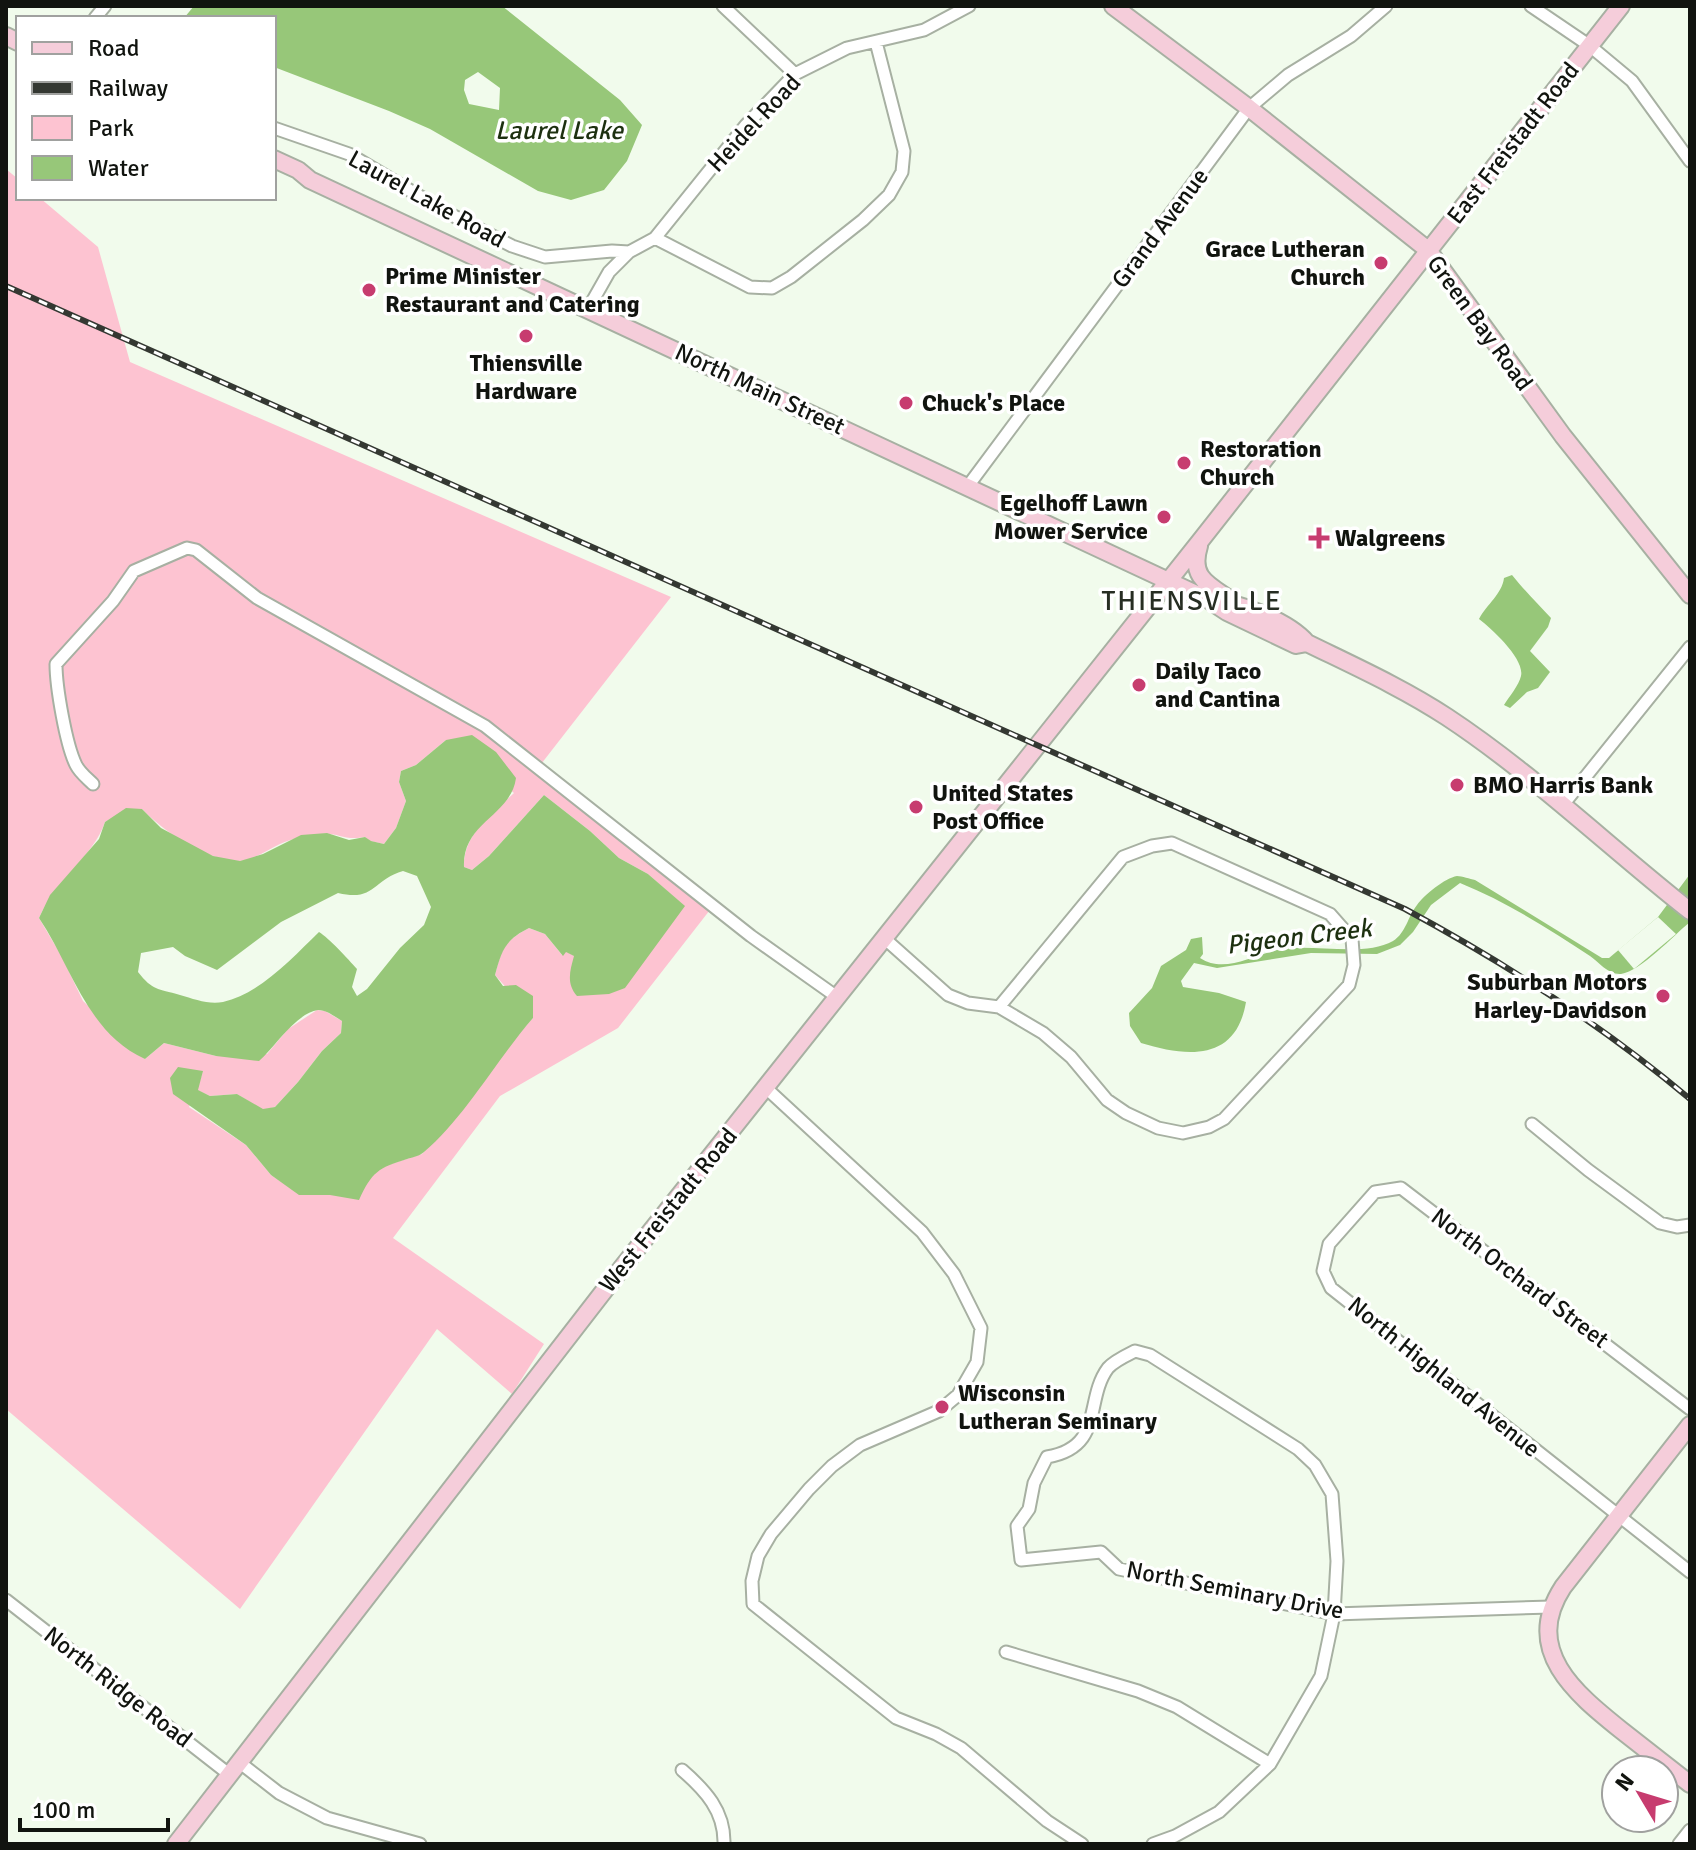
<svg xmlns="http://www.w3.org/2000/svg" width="1696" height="1850" font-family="Signika,sans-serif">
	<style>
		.green { fill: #fdc3d1; fill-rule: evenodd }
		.water { fill: #97c779; fill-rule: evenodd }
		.pier { fill: #f1fbec }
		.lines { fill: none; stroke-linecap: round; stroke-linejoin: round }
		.street-casing { stroke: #a7b0a2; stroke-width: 15 }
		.secondary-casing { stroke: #a7b0a2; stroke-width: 20 }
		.street { stroke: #fff; stroke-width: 11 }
		.secondary { stroke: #f5cdda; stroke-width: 16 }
		.rail-casing { stroke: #343832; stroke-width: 6 }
		.rail { stroke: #fff; stroke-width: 3; stroke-dasharray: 9; stroke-linecap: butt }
		.poi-dot { fill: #c73c6f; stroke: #fff; stroke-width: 3 }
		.labels { text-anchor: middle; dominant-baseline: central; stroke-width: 7; stroke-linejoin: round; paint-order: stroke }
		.street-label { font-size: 24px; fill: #11140f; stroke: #fff }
		.poi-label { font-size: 24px; font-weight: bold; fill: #11140f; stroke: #fff; text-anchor: start }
		.water-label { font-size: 26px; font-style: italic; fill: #1d3010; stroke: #fff }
		.quarter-label { font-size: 28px; letter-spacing: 2px; fill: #272e23; stroke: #fff }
	</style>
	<rect width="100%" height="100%" fill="#f1fbec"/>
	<path class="green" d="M6 169 18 179V198H40L98 247 130 362 671 597 538 768 713 906 618 1028 500 1096 393 1238 544 1344 512 1394 437 1329 240 1609 6 1409ZM446 740 514 793C492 814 463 834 464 867L472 870 489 856 544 795 590 831 619 858 648 874 684 906 673 920 575 956 565 951 562 955 545 934 529 928C504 941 502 948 495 975L533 1018 508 1046 457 1116 422 1154 381 1167 369 1179 330 1195 299 1194 271 1175 246 1145 189 1107 203 1071 197 1090 210 1096 237 1094 263 1110 275 1107 298 1082 322 1051 341 1033 342 1021 325 1011 317 1010 288 1029 267 1054 216 1056 164 1043 145 1059 83 1001 62 957 39 918C55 881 93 857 105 822L114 817 142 809C163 831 208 862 240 861 254 860 267 850 280 844 292 838 309 836 322 834 337 832 344 841 365 837L370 841 384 844 396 828 406 801 399 782 401 771 416 765Z"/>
	<path class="water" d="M194 6H502L620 100 642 125 627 161 604 190 571 200 538 191 430 129 389 111 274 67V18H184ZM478 72 500 88 499 110 469 104 464 90 465 80Z
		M1512 575C1525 591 1537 603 1551 618L1548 627 1530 651 1550 672 1538 688 1527 692 1510 708 1504 705C1509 697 1519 685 1521 676 1525 659 1492 629 1479 619 1487 604 1502 594 1504 578Z
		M472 735 496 752 516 778C511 816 462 822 464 867L472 870 489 856 544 795 590 831 619 858 648 874 685 906 625 988 609 994 577 996C566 983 570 971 574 956L566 952 563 956 545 934 529 928C505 940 502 950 495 975L503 986 516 985 533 996V1018C498 1058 463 1120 424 1152 420 1156 413 1157 407 1159 378 1168 372 1172 359 1200L330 1195H299L271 1175 246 1145 173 1094 170 1078 178 1067 203 1071 198 1090 210 1096 237 1094 263 1109 275 1107 298 1082 322 1051 341 1033 342 1021C335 1017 327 1010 318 1010 296 1013 275 1047 259 1061L216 1056 164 1043 145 1059C87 1033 72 967 39 918L50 895 99 839 105 822 126 808 142 809 161 828 213 856 240 861 263 854 301 835 327 833 349 840 365 837 371 841 384 844 396 828 406 801 399 782 401 771 416 765 446 740ZM403 871 417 876 431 907 424 925 400 948 367 989 357 996 352 987 357 969C348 959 329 938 319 932 292 958 261 993 223 1002 209 1005 194 999 180 995 157 988 153 991 138 972L141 953 173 947 185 956 217 970 281 922 338 893C375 902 372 880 403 871Z
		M1690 874V922C1674 935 1641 971 1621 974 1608 975 1599 962 1590 956 1549 929 1505 901 1460 883L1431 905 1413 932 1400 945 1377 954 1311 953 1217 968 1194 963 1181 981 1183 987 1219 993 1246 1002C1236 1062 1187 1057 1141 1043L1130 1026 1129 1013 1152 988 1161 966 1186 950 1191 939 1202 937 1203 954 1200 958C1226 975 1255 953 1282 949 1314 944 1365 957 1393 941 1406 933 1408 916 1417 905 1424 895 1445 878 1457 876 1462 876 1470 879 1475 880L1602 958H1609L1658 917Z"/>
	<path class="pier" d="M1658 917 1676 934 1634 969 1618 950Z"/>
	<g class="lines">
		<defs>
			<path id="street" d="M723 6 795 74
				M1531 6 1590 46 1632 81 1690 161
				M95 18 105 6
				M274 128 349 154 446 212 512 246 545 257 612 251 629 252
				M655 238 750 287 772 288 791 277 863 220 889 195 902 172 904 151 876 42
				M588 309 609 272 629 252 655 238 746 125 795 74 847 48 924 30 969 6
				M968 486 1249 108 1288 75 1351 36 1386 6
				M93 784C87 778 80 773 76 765 66 745 56 687 56 664L113 601 134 571 187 548 196 550 257 598 485 726 751 936 837 997
				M1562 806 1690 647
				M1172 843 1330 914 1352 939 1354 965 1349 985 1224 1119 1209 1127 1183 1133 1158 1128 1126 1113 1107 1100 1071 1057 1043 1033 999 1007 1123 857 1152 846Z
				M884 938 948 995 968 1003 999 1007
				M766 1088 922 1232 954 1274 981 1328 977 1362 958 1395 939 1411 860 1445 832 1466 809 1489 771 1534 758 1556 752 1581 753 1604 896 1718 936 1734 961 1748 1047 1821 1082 1844
				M1532 1124 1588 1170 1660 1223 1677 1227 1690 1225
				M1690 1409 1401 1188 1375 1192 1329 1244 1323 1271 1331 1288 1690 1572
				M6 1600 230 1775
				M1006 1652 1138 1691 1177 1707 1270 1764
				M239 1762 279 1793 327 1818 420 1844
				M682 1770C705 1790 725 1811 724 1844
				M1153 1844 1175 1836 1219 1812 1270 1764 1321 1676 1334 1614 1337 1561 1332 1494 1315 1465 1298 1449 1150 1355 1135 1351C1127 1355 1114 1361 1108 1368 1084 1400 1105 1447 1047 1457L1034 1483 1029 1509 1017 1526 1021 1560 1101 1552 1119 1569 1334 1614 1551 1607
				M1679 1844 1690 1830"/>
			<path id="secondary" d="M1113 6 1249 108 1428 250 1563 436 1690 595
				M6 36 18 42
				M274 159 298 170 310 180 1209 600 1227 612 1296 645 1307 643
				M1199 546C1189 578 1209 585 1232 601
				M1210 600C1239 603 1287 620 1307 643 1354 666 1403 688 1447 717 1532 773 1610 848 1690 911
				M1690 1425 1563 1587C1522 1650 1575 1693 1621 1730 1644 1748 1667 1766 1690 1784
				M176 1844 624 1265 1201 540 1621 6"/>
		</defs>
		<use href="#street" class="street-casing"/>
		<use href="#secondary" class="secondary-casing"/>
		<use href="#street" class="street"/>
		<use href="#secondary" class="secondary"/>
		<defs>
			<path id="rail" d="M6 286 1405 909C1507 964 1602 1025 1690 1099"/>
		</defs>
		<use href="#rail" class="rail-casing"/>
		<use href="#rail" class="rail"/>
	</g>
	<g class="poi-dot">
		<circle cx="1381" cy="263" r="8"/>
		<circle cx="369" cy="290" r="8"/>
		<circle cx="526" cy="336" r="8"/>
		<circle cx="906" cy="403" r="8"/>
		<circle cx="1184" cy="463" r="8"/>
		<circle cx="1164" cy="517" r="8"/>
		<path d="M1315 526h8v8h8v8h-8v8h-8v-8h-8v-8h8z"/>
		<circle cx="1139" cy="685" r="8"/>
		<circle cx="1457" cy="785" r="8"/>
		<circle cx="916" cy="807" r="8"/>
		<circle cx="1663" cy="996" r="8"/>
		<circle cx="942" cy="1407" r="8"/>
	</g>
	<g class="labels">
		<g class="street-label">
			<text transform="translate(754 123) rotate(-47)">Heidel Road</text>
			<text transform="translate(1513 143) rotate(-52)">East Freistadt Road</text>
			<text transform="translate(427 199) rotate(29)">Laurel Lake Road</text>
			<text transform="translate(1160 228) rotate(-53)">Grand Avenue</text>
			<text transform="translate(1480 323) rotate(54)">Green Bay Road</text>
			<text transform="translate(760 389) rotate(25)">North Main Street</text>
			<text transform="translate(668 1210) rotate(-51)">West Freistadt Road</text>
			<text transform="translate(1520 1278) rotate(37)">North Orchard Street</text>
			<text transform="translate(1444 1377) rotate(39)">North Highland Avenue</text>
			<text transform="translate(1235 1590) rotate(11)">North Seminary Drive</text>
			<text transform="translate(118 1687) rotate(38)">North Ridge Road</text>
		</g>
		<g class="poi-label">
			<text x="1365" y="249" text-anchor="end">Grace Lutheran<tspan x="1365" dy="28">Church</tspan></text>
			<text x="385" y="276">Prime Minister<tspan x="385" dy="28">Restaurant and Catering</tspan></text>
			<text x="526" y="363" text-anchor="middle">Thiensville<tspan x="526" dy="28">Hardware</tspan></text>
			<text x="922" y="403">Chuck's Place</text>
			<text x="1200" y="449">Restoration<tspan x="1200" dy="28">Church</tspan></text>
			<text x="1148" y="503" text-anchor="end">Egelhoff Lawn<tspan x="1148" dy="28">Mower Service</tspan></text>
			<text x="1335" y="538">Walgreens</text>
			<text x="1155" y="671">Daily Taco<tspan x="1155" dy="28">and Cantina</tspan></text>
			<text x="1473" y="785">BMO Harris Bank</text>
			<text x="932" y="793">United States<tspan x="932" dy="28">Post Office</tspan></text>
			<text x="1647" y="982" text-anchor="end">Suburban Motors<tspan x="1647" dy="28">Harley-Davidson</tspan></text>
			<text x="958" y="1393">Wisconsin<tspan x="958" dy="28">Lutheran Seminary</tspan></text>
		</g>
		<g class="water-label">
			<text x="559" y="131">Laurel Lake</text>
			<text transform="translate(1299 937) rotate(-7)">Pigeon Creek</text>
		</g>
		<g class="quarter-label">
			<text x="1192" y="601">THIENSVILLE</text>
		</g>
	</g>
	<rect width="1696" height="1850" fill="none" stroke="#11140f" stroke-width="16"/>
	<rect x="16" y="16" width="260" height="184" fill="#ffffff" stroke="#a0a19f" stroke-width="2"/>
	<rect x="32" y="42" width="40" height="12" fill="#f5cdda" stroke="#a0a19f" stroke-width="2"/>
	<text x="88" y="56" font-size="24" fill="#11140f">Road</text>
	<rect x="32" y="82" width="40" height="12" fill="#343832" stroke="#a0a19f" stroke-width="2"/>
	<text x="88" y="96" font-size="24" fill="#11140f">Railway</text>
	<rect x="32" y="116" width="40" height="24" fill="#fdc3d1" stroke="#a0a19f" stroke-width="2"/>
	<text x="88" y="136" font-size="24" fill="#11140f">Park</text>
	<rect x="32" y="156" width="40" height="24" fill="#97c779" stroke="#a0a19f" stroke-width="2"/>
	<text x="88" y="176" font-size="24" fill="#11140f">Water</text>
	<g transform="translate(1640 1794) rotate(308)"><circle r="38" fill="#ffffff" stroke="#a0a19f" stroke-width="2"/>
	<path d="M0-6L14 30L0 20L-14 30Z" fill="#c73c6f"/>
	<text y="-12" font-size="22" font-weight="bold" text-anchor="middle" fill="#11140f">N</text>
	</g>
	<path d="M20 1818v12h148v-12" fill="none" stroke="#11140f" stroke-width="4"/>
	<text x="32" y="1818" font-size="24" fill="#11140f" stroke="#ffffff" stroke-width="6" paint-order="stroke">100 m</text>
</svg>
